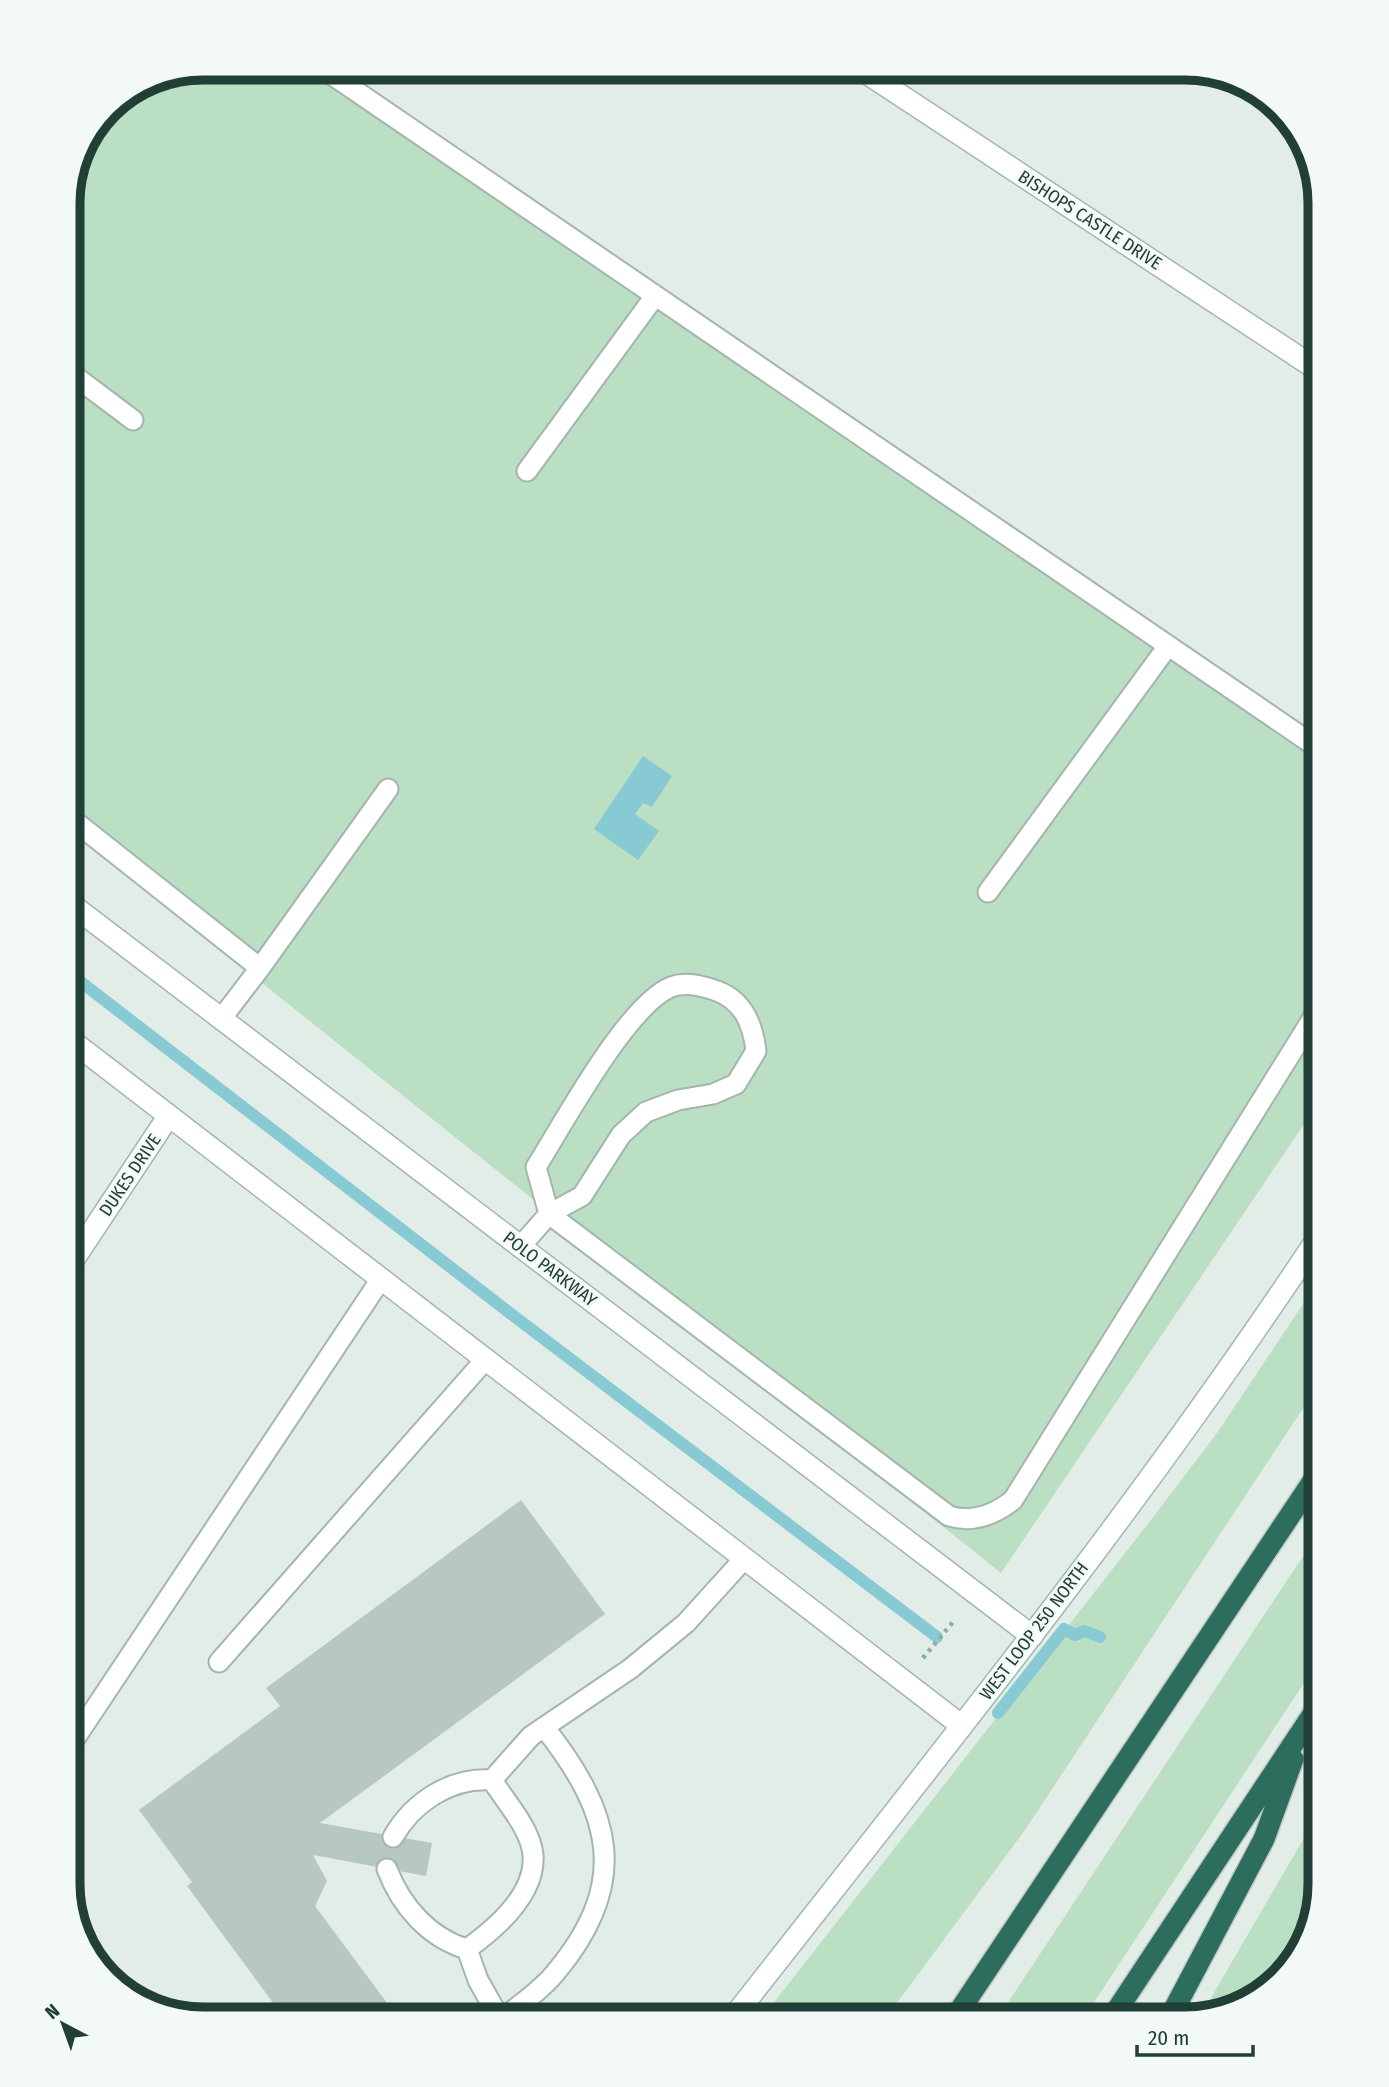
<svg xmlns="http://www.w3.org/2000/svg" width="1389" height="2087" font-family="'Fira Sans Condensed',sans-serif">
	<style>
		.green { fill: #badfc3 }
		.water { fill: #88cad4 }
		.lines { fill: none; stroke-linecap: round; stroke-linejoin: round }
		.stream { stroke: #88cad4; stroke-width: 12 }
		.building { fill: #b7c8c1 }
		.service-casing { stroke: #a4b5af; stroke-width: 23 }
		.minor-casing { stroke: #a4b5af; stroke-width: 24 }
		.tertiary-casing { stroke: #a4b5af; stroke-width: 24 }
		.secondary-casing { stroke: #a0b9b0; stroke-width: 24 }
		.motorway-casing { stroke: #c1c9c7; stroke-width: 24 }
		.path { stroke: #81b2a2; stroke-width: 4.5; stroke-dasharray: 3.5 5; stroke-linecap: butt }
		.service { stroke: #fff; stroke-width: 19 }
		.minor { stroke: #fff; stroke-width: 21 }
		.tertiary { stroke: #fff; stroke-width: 21 }
		.secondary { stroke: #fff; stroke-width: 21 }
		.motorway { stroke: #2c6d5e; stroke-width: 21 }
		.labels { text-anchor: middle; dominant-baseline: central; stroke-width: 5; stroke-linejoin: round; paint-order: stroke }
		.street-label { font-size: 18px; fill: #213f36; stroke: #f3f9f6 }
		.rim { fill: none; stroke: #213f36; stroke-width: 9 }
	</style>
	<rect width="100%" height="100%" fill="#e2ede8"/>
	<path class="green" d="M203 68H333L1321 754V1099L1001 1573 68 828 69 195 108 108 152 78Z
		M1321 1277V1381L1025 1830 885 2019H761L1154 1516 1217 1433Z
		M1321 1529V1657L1083 2019H997Z
		M1321 1809V1884L1302 1952 1253 2001 1201 2015Z"/>
	<path class="water" d="M643 756 672 776 652 807 643 803 635 814 659 831 638 860 594 829Z"/>
	<g class="lines">
		<path class="stream" d="M68 972 519 1320 937 1637
			M998 1713 1064 1629 1075 1635 1084 1631 1100 1637"/>
	</g>
	<path class="building" d="M521 1500 605 1614 320 1823 432 1843 426 1876 313 1855 327 1881 315 1906 399 2019H285L187 1886 192 1882 139 1810 280 1706 266 1688Z"/>
	<g class="lines">
		<defs>
			<path id="service" d="M322 68 1321 750
				M68 371 133 420
				M527 471 655 296
				M68 816 260 968 221 1019
				M988 892 1168 646
				M260 968 388 789
				M520 1247 549 1214 582 1196 621 1135 646 1112 678 1100 713 1094 736 1084 756 1051C753 1025 744 1001 717 991 703 986 686 981 671 987 627 1005 563 1124 536 1167L549 1214 949 1516C972 1523 994 1515 1013 1500L1321 1005
				M219 1662 485 1360
				M68 1749 381 1279
				M393 1837C413 1802 451 1777 492 1780
				M387 1869C401 1906 429 1938 467 1949
				M500 2019 478 1980 467 1949C495 1929 536 1894 533 1855 531 1829 505 1801 492 1780L531 1736 630 1669 686 1623 744 1559
				M503 2019C520 2004 542 1990 556 1972 631 1882 612 1813 544 1727"/>
			<path id="minor" d="M859 68 1321 372
				M68 1268 168 1117"/>
			<path id="tertiary" d="M68 902 1032 1636
				M68 1038 962 1726"/>
			<path id="secondary" d="M732 2019C934 1761 1141 1506 1321 1233"/>
			<path id="motorway" d="M954 2019 1321 1469
				M1111 2019 1321 1702
				M1169 2019 1264 1839 1293 1759"/>
		</defs>
		<use href="#service" class="service-casing"/>
		<use href="#minor" class="minor-casing"/>
		<use href="#tertiary" class="tertiary-casing"/>
		<use href="#secondary" class="secondary-casing"/>
		<use href="#motorway" class="motorway-casing"/>
		<path class="path" d="M923 1658 953 1622"/>
		<use href="#service" class="service"/>
		<use href="#minor" class="minor"/>
		<use href="#tertiary" class="tertiary"/>
		<use href="#secondary" class="secondary"/>
		<use href="#motorway" class="motorway"/>
	</g>
	<g class="labels">
		<g class="street-label">
			<text transform="translate(1090 220) rotate(33)">BISHOPS CASTLE DRIVE</text>
			<text transform="translate(130 1175) rotate(-56)">DUKES DRIVE</text>
			<text transform="translate(550 1269) rotate(37)">POLO PARKWAY</text>
			<text transform="translate(1034 1631) rotate(-53)">WEST LOOP 250 NORTH</text>
		</g>
	</g>
	<path d="M0 0H1389V2087H0ZM203 80H1185A123 123 0 0 1 1308 203V1884A123 123 0 0 1 1185 2007H203A123 123 0 0 1 80 1884V203A123 123 0 0 1 203 80Z" fill="#f3f9f6" fill-rule="evenodd"/>
	<path class="rim" d="M203 80H1185A123 123 0 0 1 1308 203V1884A123 123 0 0 1 1185 2007H203A123 123 0 0 1 80 1884V203A123 123 0 0 1 203 80Z"/>
	<g transform="translate(63 2024) rotate(319)" stroke="#f3f9f6" stroke-width="5" paint-order="stroke">
	<path d="M0-5L12 26L0 18L-12 26Z" fill="#213f36"/>
	<text y="-10" font-size="19" font-weight="bold" text-anchor="middle" fill="#213f36">N</text>
	</g>
	<path d="M1137 2045v10h116v-10" fill="none" stroke="#213f36" stroke-width="3.5"/>
	<text x="1148" y="2045" font-size="21" fill="#213f36" stroke="#f3f9f6" stroke-width="5" paint-order="stroke">20 m</text>
</svg>
